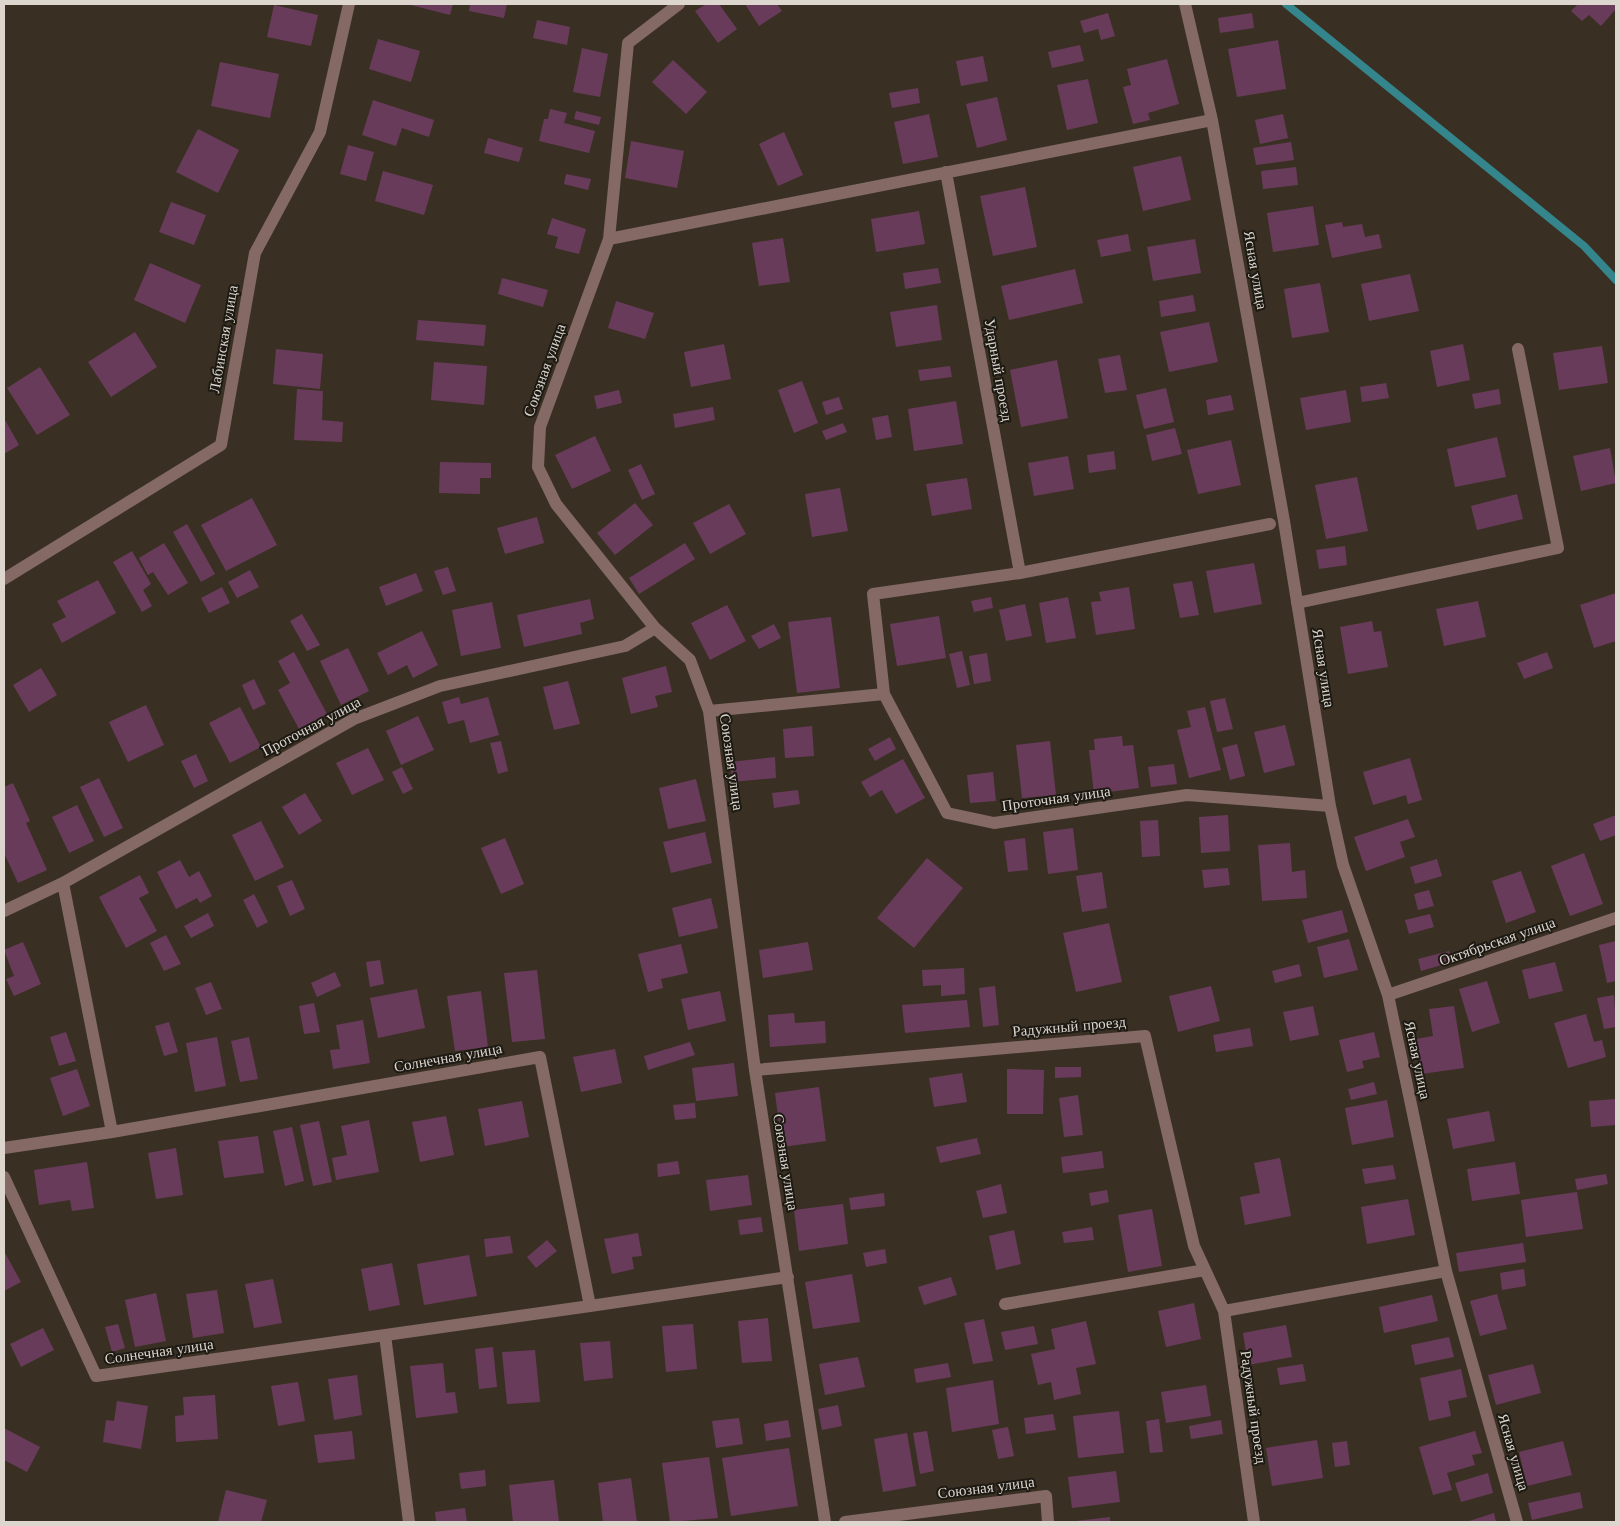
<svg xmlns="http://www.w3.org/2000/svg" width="1620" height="1526" font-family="'Libre Baskerville',serif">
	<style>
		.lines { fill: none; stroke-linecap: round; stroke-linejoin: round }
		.stream { stroke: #34868c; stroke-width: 8 }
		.building { fill: #693b5b }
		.minor { stroke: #846965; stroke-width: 12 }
		.labels { text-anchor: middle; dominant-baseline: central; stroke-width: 4; stroke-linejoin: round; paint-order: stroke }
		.street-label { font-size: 15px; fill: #dcd6ce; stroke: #1d1913 }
	</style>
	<rect width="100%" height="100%" fill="#393023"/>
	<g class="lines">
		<path class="stream" d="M1286 4 1584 246 1616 280"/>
	</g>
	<path class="building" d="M407 4H453L450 15Z
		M470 4H507L504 18 469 11Z
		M706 4H719L737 29 718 43 695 11Z
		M745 4H777L782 11 759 26Z
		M1578 4H1616V9L1601 26 1589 15 1582 21 1571 11Z
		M274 5 318 15 311 46 267 37Z
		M1108 13 1115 36 1101 40 1098 29 1084 33 1080 21Z
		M1252 13 1254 28 1220 33 1218 18Z
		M537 20 570 27 567 45 533 38Z
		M378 39 420 51 411 82 369 69Z
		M1278 40 1286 89 1237 97 1228 49Z
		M1080 45 1084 61 1052 68 1048 52Z
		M582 48 608 54 600 97 573 92Z
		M983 56 988 81 961 86 956 61Z
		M1167 59 1179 104 1148 113 1150 120 1133 124 1123 87 1131 85 1127 69Z
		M673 60 707 92 686 114 652 82Z
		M220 62 279 74 270 118 211 106Z
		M1088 79 1098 123 1067 130 1057 85Z
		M918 88 920 103 892 108 889 93Z
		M997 97 1007 140 977 148 966 104Z
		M373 100 434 120 429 137 402 128 396 146 362 135Z
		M550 109 567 113 564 123 595 131 589 153 539 141 544 119H548Z
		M576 111 601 117 599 125 574 119Z
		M929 114 938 157 903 164 894 122Z
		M1283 114 1288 138 1260 144 1255 120Z
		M198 129 239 150 218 193 176 172Z
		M784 132 803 175 778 186 759 144Z
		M488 138 523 148 519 162 484 153Z
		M631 141 684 151 677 188 625 178Z
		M1291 142 1294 160 1256 165 1253 148Z
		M348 145 374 152 366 181 340 174Z
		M1181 156 1191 200 1143 211 1133 167Z
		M1296 167 1298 185 1263 189 1261 171Z
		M383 171 433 185 424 215 375 201Z
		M566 174 591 179 588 190 564 184Z
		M1025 187 1037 247 993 256 980 196Z
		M171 202 206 215 194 245 159 232Z
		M1313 206 1319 245 1273 252 1267 213Z
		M919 211 925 244 876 252 871 219Z
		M552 218 586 229 579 254 555 248 558 237 547 234Z
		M1342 222 1343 227 1362 224 1365 237 1379 234 1382 248 1332 258 1325 225Z
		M1128 234 1131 251 1101 257 1097 240Z
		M783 238 790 282 759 286 752 243Z
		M1195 239 1201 273 1153 281 1147 247Z
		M150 263 201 285 185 323 134 300Z
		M938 268 941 283 905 289 903 273Z
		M1075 269 1083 303 1009 320 1001 286Z
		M1410 274 1419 311 1369 321 1361 284Z
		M502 278 548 290 543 307 498 294Z
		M1320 283 1329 332 1292 338 1284 289Z
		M1193 295 1196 311 1161 317 1159 301Z
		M616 301 654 313 645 339 608 328Z
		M937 305 942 340 896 347 890 312Z
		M418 320 486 325 484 346 416 340Z
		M1209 322 1218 362 1169 372 1160 332Z
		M135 332 157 367 111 397 88 362Z
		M724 344 731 379 691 387 684 352Z
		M1463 344 1470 380 1437 387 1430 351Z
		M1602 346 1608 383 1559 390 1553 353Z
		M276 349 323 354 320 389 273 384Z
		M1120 355 1127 390 1105 393 1098 359Z
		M1057 360 1068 418 1021 427 1010 370Z
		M434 362 487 366 484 405 431 400Z
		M950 366 952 377 920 381 918 370Z
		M40 367 70 415 37 435 7 388Z
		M802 381 818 423 794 433 778 390Z
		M1386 383 1389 398 1362 402 1360 387Z
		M1166 388 1174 422 1144 429 1136 395Z
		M297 389 323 391 322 420 343 422 342 442 294 440Z
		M1499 389 1501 404 1475 409 1472 394Z
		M619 390 622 403 597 409 594 396Z
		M1346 390 1351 422 1306 430 1300 398Z
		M1231 395 1234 410 1208 415 1206 400Z
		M839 397 843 409 826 415 822 402Z
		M956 401 963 444 914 451 908 409Z
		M713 407 715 420 675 428 673 414Z
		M888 415 892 437 876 440 872 418Z
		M4 418 19 445 4 454Z
		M843 423 847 432 826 440 822 431Z
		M1175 428 1182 454 1152 461 1146 435Z
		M595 436 611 471 572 489 555 455Z
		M1497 437 1506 477 1455 487 1447 449Z
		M1231 440 1241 485 1198 494 1187 450Z
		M1610 448 1616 483 1581 491 1573 456Z
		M1114 451 1116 469 1089 473 1087 455Z
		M1068 456 1074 489 1034 496 1028 463Z
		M440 462 491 463V478H480V494L439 493Z
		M641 464 655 494 642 500 628 470Z
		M1357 477 1368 531 1326 539 1315 485Z
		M967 478 972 509 932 516 926 484Z
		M840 488 848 531 812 537 805 494Z
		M1517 494 1523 519 1477 530 1471 506Z
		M252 498 277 545 226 571 201 525Z
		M635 503 653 525 615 555 597 533Z
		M729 504 746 534 710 554 693 523Z
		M537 517 544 543 505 554 497 528Z
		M187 524 215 574 201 582 173 532Z
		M164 543 188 583 168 595 153 572 148 575 139 558Z
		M685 543 695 559 639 594 629 578Z
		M1345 546 1347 565 1319 569 1316 550Z
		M132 551 151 584 143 590 152 606 142 612 113 562Z
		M1254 563 1262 604 1214 613 1206 571Z
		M448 567 456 591 443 595 434 571Z
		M250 570 259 587 237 598 228 582Z
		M416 573 423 591 386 606 379 587Z
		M98 580 116 613 62 643 52 624 66 617 57 601Z
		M1192 581 1199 615 1180 618 1173 584Z
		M222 587 230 603 209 613 201 598Z
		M1129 587 1135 629 1096 635 1091 602 1101 601 1099 592Z
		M1616 593V641L1594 648 1580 605Z
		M991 597 993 608 974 612 971 601Z
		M1068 597 1076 638 1046 643 1039 603Z
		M590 599 594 619 580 623 582 634 524 647 517 615Z
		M1478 601 1486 637 1444 646 1436 609Z
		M492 602 501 648 461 656 452 610Z
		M1025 604 1032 636 1006 641 999 610Z
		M727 605 746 641 710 660 691 623Z
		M302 614 320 645 307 651 290 621Z
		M939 616 946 658 897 666 890 624Z
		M831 617 840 688 797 693 788 622Z
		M1372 621 1374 632 1381 631 1388 667 1348 674 1340 627Z
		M774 624 781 638 759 649 751 636Z
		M422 631 438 665 413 678 407 665 388 675 377 653Z
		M348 648 369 691 341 705 320 661Z
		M962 651 970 685 957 688 949 654Z
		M294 652 327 714 299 729 278 690 290 683 278 661Z
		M1547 652 1553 668 1524 679 1517 663Z
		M987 653 991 681 974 684 969 656Z
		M666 666 672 692 655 696 658 707 631 714 622 678Z
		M41 668 57 695 29 712 13 685Z
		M254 679 266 704 253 710 242 685Z
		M568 681 580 724 554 730 543 687Z
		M459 697 461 704 488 697 499 735 470 743 464 720 448 724 442 702Z
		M1225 698 1233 729 1217 732 1210 701Z
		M146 705 164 745 128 762 109 722Z
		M240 707 261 747 230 763 209 723Z
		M1205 707 1221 770 1189 778 1177 730 1191 727 1187 711Z
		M418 716 434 750 401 765 386 731Z
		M1285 725 1295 765 1264 773 1254 732Z
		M812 726 814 756 785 758 783 729Z
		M1122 736 1123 746 1133 745 1139 788 1094 794 1089 750H1095L1094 739Z
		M890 737 896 749 875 761 868 749Z
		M501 741 508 771 498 774 490 743Z
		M1050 741 1056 795 1022 798 1016 745Z
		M1237 744 1245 776 1230 780 1222 748Z
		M368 748 384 780 352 795 336 763Z
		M196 754 208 781 194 788 181 761Z
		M775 757 776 778 732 782 730 762Z
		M1410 758 1422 800 1408 804 1406 795 1373 805 1363 772Z
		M903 759 925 798 896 814 882 790 870 797 861 782Z
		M1174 764 1177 784 1151 787 1148 767Z
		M402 767 413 789 403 794 392 772Z
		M993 772 996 801 970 803 967 775Z
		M99 778 123 828 104 837 80 787Z
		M696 779 706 821 668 829 659 788Z
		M13 783 30 821 26 823 47 870 18 883 4 853V787Z
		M798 790 800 804 774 808 772 793Z
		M305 793 322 821 299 835 282 807Z
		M77 805 94 841 69 853 52 817Z
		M1228 815 1230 851 1201 853 1199 817Z
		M1616 815V835L1600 841 1593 824Z
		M1408 819 1415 837 1400 842 1405 857 1366 871 1354 837Z
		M1158 820 1160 856 1142 857 1140 821Z
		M261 821 284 867 255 881 232 835Z
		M1073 828 1078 870 1048 874 1043 832Z
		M705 832 712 863 671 873 663 842Z
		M505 838 524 884 501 894 481 848Z
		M1025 838 1028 870 1008 872 1004 841Z
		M1290 843 1292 872 1305 870 1307 898 1262 901 1258 845Z
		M1584 853 1603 904 1570 916 1551 866Z
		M927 858 963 888 914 948 877 918Z
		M1437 859 1442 876 1415 884 1410 867Z
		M180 860 189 877 199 871 212 896 200 903 197 898 176 909 157 872Z
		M1228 868 1230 885 1204 888 1202 870Z
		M1521 871 1536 912 1506 923 1492 881Z
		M1102 872 1107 908 1082 912 1076 876Z
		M140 875 149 893 139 898 157 931 126 948 99 897Z
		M292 880 305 909 290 916 277 886Z
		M1429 890 1434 906 1418 910 1414 894Z
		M254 894 268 922 257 928 243 900Z
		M711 898 718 928 679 937 672 908Z
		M1342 910 1348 932 1308 943 1302 920Z
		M208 913 214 926 191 938 184 926Z
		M1430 914 1434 927 1409 934 1405 920Z
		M1109 923 1122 982 1076 992 1063 933Z
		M166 935 181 964 164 971 150 943Z
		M1349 939 1358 970 1324 978 1317 947Z
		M1616 941V981L1607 983 1599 945Z
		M23 942 41 984 14 996 6 979 14 976 4 950Z
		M808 942 813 970 763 978 759 950Z
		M681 944 688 973 661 979 663 988 648 992 638 954Z
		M1449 951 1452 962 1421 971 1418 959Z
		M380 960 384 984 370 987 366 962Z
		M1555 962 1563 991 1529 999 1522 970Z
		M1299 964 1302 976 1275 983 1272 971Z
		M964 968 965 994 941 996V985L923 986 922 970Z
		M537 970 545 1039 512 1042 504 973Z
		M335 972 341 986 317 997 311 983Z
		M1487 981 1500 1023 1472 1032 1459 989Z
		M211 982 222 1009 206 1015 195 988Z
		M995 986 999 1025 983 1027 979 988Z
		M1211 986 1220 1021 1178 1032 1169 996Z
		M417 989 425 1028 378 1038 370 998Z
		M481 991 488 1047 455 1051 447 996Z
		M720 991 726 1021 688 1030 681 999Z
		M1614 995 1616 1027 1604 1029 1597 998Z
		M967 1000 970 1027 905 1033 902 1005Z
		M314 1003 320 1032 304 1034 299 1006Z
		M1313 1006 1319 1035 1290 1041 1283 1012Z
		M1454 1006 1464 1068 1421 1074 1416 1039 1433 1036 1429 1009Z
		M794 1013 795 1023 825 1021 826 1043 770 1047 768 1015Z
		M1586 1014 1594 1042 1602 1040 1606 1057 1568 1068 1554 1023Z
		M363 1020 370 1063 333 1069 330 1050 340 1049 336 1025Z
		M169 1022 178 1052 164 1056 155 1026Z
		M1250 1028 1253 1046 1216 1052 1213 1035Z
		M66 1032 76 1061 59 1066 50 1037Z
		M1374 1032 1380 1057 1362 1061 1364 1068 1347 1072 1339 1040Z
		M217 1037 226 1086 195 1092 186 1043Z
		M249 1037 258 1079 240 1082 231 1041Z
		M690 1042 695 1055 648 1070 644 1056Z
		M615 1049 622 1083 581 1092 573 1057Z
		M734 1063 738 1096 696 1101 692 1068Z
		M1055 1067H1081V1077L1055 1078Z
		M77 1069 90 1106 63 1116 50 1078Z
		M1007 1069 1044 1070 1043 1114H1007Z
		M962 1073 967 1102 934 1107 929 1078Z
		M1374 1082 1377 1094 1351 1100 1348 1089Z
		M819 1087 826 1141 782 1147 775 1093Z
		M1078 1095 1083 1135 1064 1137 1059 1098Z
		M1616 1099V1125L1591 1127 1589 1101Z
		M1387 1100 1394 1137 1352 1145 1345 1108Z
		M522 1101 529 1137 485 1146 478 1109Z
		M695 1103 696 1118 675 1120 673 1105Z
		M1489 1111 1495 1141 1453 1149 1447 1119Z
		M446 1116 454 1155 420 1162 412 1122Z
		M369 1120 379 1172 336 1180 332 1158 347 1155 341 1126Z
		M319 1121 332 1182 313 1186 300 1125Z
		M292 1127 304 1181 285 1186 273 1131Z
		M258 1136 264 1173 224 1178 218 1141Z
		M977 1138 981 1154 940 1163 936 1147Z
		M176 1148 183 1195 156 1199 148 1153Z
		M1102 1151 1104 1168 1063 1173 1061 1157Z
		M1280 1158 1291 1216 1245 1225 1240 1197 1260 1193 1254 1163Z
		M678 1161 680 1174 658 1177 657 1164Z
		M87 1162 94 1208 72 1211 70 1200 39 1205 34 1170Z
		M1515 1162 1520 1194 1472 1201 1467 1169Z
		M1393 1165 1396 1179 1365 1184 1362 1169Z
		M1606 1174 1608 1184 1577 1190 1575 1179Z
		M748 1175 752 1205 710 1211 706 1180Z
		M1001 1184 1007 1213 983 1218 976 1191Z
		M1107 1190 1109 1202 1091 1206 1089 1193Z
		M1577 1192 1583 1229 1526 1237 1521 1200Z
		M884 1193 885 1206 851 1210 849 1198Z
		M1408 1199 1415 1235 1367 1244 1361 1207Z
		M843 1204 848 1244 799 1251 794 1210Z
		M1152 1209 1162 1266 1128 1272 1118 1215Z
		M761 1217 763 1232 740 1235 738 1220Z
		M1092 1227 1094 1240 1064 1243 1062 1232Z
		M1014 1230 1021 1264 996 1270 989 1236Z
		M638 1233 642 1256 632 1257 634 1269 612 1274 604 1239Z
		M510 1236 513 1253 486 1257 484 1239Z
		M547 1240 557 1251 536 1268 527 1257Z
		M1523 1243 1526 1262 1459 1272 1456 1253Z
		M885 1249 887 1263 866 1267 863 1253Z
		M4 1251 21 1282 4 1291Z
		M469 1255 477 1296 424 1305 417 1264Z
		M392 1263 400 1305 369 1311 361 1269Z
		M1524 1269 1526 1286 1502 1290 1500 1273Z
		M852 1274 860 1322 813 1329 805 1282Z
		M951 1277 957 1295 924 1305 918 1287Z
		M273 1279 282 1323 254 1328 245 1284Z
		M217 1290 224 1333 193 1338 186 1294Z
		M156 1293 166 1341 135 1347 125 1300Z
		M1497 1294 1507 1329 1480 1336 1470 1301Z
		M1432 1295 1438 1321 1384 1333 1379 1307Z
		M1194 1303 1201 1339 1166 1347 1158 1311Z
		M768 1318 772 1361 742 1363 738 1321Z
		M984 1319 993 1361 973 1364 964 1323Z
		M1086 1321 1096 1364 1076 1368 1081 1394 1054 1400 1051 1382 1038 1385 1031 1354 1055 1349 1051 1329Z
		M118 1324 125 1348 112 1352 105 1327Z
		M693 1324 697 1369 666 1372 662 1326Z
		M1286 1325 1292 1357 1248 1365 1243 1333Z
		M1034 1326 1038 1344 1005 1350 1001 1332Z
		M43 1328 54 1350 21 1367 10 1344Z
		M1449 1337 1454 1357 1415 1365 1411 1345Z
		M610 1341 613 1378 584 1381 580 1343Z
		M493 1347 497 1387 479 1389 475 1349Z
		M535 1350 540 1402 507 1404 502 1352Z
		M858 1357 865 1387 825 1395 819 1364Z
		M443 1363 446 1393 455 1392 458 1413 416 1418 410 1366Z
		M948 1363 951 1377 916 1383 914 1369Z
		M1303 1364 1306 1381 1280 1385 1277 1368Z
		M1533 1364 1541 1393 1496 1405 1488 1375Z
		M1461 1369 1467 1397 1448 1401 1451 1416 1429 1421 1420 1378Z
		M357 1375 362 1415 334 1420 328 1379Z
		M993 1380 999 1424 952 1432 946 1388Z
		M298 1382 305 1421 278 1426 271 1386Z
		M1206 1385 1211 1416 1166 1423 1161 1392Z
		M215 1395 218 1439 176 1442 175 1416 184 1415 183 1397Z
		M117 1401 148 1406 141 1449 103 1442 106 1420 114 1421Z
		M838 1405 842 1426 822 1430 818 1409Z
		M1119 1411 1124 1453 1078 1458 1073 1416Z
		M1053 1414 1056 1430 1026 1434 1024 1418Z
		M739 1418 743 1444 716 1448 712 1421Z
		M1159 1419 1163 1452 1150 1453 1146 1421Z
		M788 1420 791 1437 766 1441 764 1424Z
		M1221 1420 1223 1434 1191 1439 1189 1426Z
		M1008 1427 1014 1456 998 1459 992 1430Z
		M4 1428 40 1447 27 1472 4 1460Z
		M352 1431 355 1459 318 1463 314 1435Z
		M927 1431 934 1471 920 1474 913 1433Z
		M1475 1431 1482 1453 1472 1455 1475 1465 1447 1473 1452 1490 1433 1495 1419 1447Z
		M907 1433 916 1486 883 1492 874 1439Z
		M1317 1440 1323 1478 1272 1486 1266 1448Z
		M1347 1441 1350 1465 1335 1467 1332 1443Z
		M1563 1441 1572 1475 1527 1486 1519 1452Z
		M789 1448 798 1506 731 1516 722 1458Z
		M709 1457 718 1518 670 1522 662 1463Z
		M485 1470 486 1486 461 1489 459 1473Z
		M1116 1471 1120 1502 1072 1508 1068 1477Z
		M1488 1473 1493 1493 1461 1502 1455 1483Z
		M631 1478 637 1522H603L598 1483Z
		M554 1480 559 1522H513L509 1485Z
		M226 1490 267 1500 261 1522H218Z
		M1580 1492 1583 1508 1532 1520 1528 1503Z
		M465 1508 467 1522H436L435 1512Z
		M1494 1513 1496 1522H1466Z
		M1110 1517V1522H1076V1521Z"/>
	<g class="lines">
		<path class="minor" d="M679 4 628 43 609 239 540 427 538 467 556 504 655 628 690 660 709 711 755 1070 825 1522
			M1185 4 1212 120 1284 521 1330 806 1343 865 1388 995 1446 1271 1517 1522
			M946 172 1020 573
			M609 239 1212 120
			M1270 524 1020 573 873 594 884 694 947 813 994 823 1187 795 1330 806
			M4 579 221 445 255 253 320 132 349 4
			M1297 603 1558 548 1518 349
			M709 711 884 694
			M63 883 112 1132
			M4 911 63 883 354 719 440 686 625 646 655 628
			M1388 995 1616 918
			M755 1070 1145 1036 1194 1246 1224 1311 1254 1522
			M4 1148 112 1132 540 1057 590 1306 96 1376 4 1177
			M1005 1304 1205 1270
			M590 1306 788 1277
			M1224 1311 1446 1271
			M385 1335 409 1522
			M845 1522 1046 1496 1048 1522"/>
	</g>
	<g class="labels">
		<g class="street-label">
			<text transform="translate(1256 270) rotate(80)">Ясная улица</text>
			<text transform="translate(223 339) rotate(-80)">Лабинская улица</text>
			<text transform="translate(544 370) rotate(-70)">Союзная улица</text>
			<text transform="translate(999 370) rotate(80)">Ударный проезд</text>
			<text transform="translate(1324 668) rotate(81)">Ясная улица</text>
			<text transform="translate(311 726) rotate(-28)">Проточная улица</text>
			<text transform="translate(732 762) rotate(82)">Союзная улица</text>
			<text transform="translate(1056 798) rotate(-8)">Проточная улица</text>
			<text transform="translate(1497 941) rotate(-19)">Октябрьская улица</text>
			<text transform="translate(1069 1026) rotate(-5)">Радужный проезд</text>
			<text transform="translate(448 1057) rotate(-10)">Солнечная улица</text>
			<text transform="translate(1418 1060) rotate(78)">Ясная улица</text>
			<text transform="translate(786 1162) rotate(81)">Союзная улица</text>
			<text transform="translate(159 1351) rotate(-8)">Солнечная улица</text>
			<text transform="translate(1254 1407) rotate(82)">Радужный проезд</text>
			<text transform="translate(1514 1452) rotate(74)">Ясная улица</text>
			<text transform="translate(986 1487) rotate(-7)">Союзная улица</text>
		</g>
	</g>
	<rect width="1620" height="1526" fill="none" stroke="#dcd6ce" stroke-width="10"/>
</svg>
